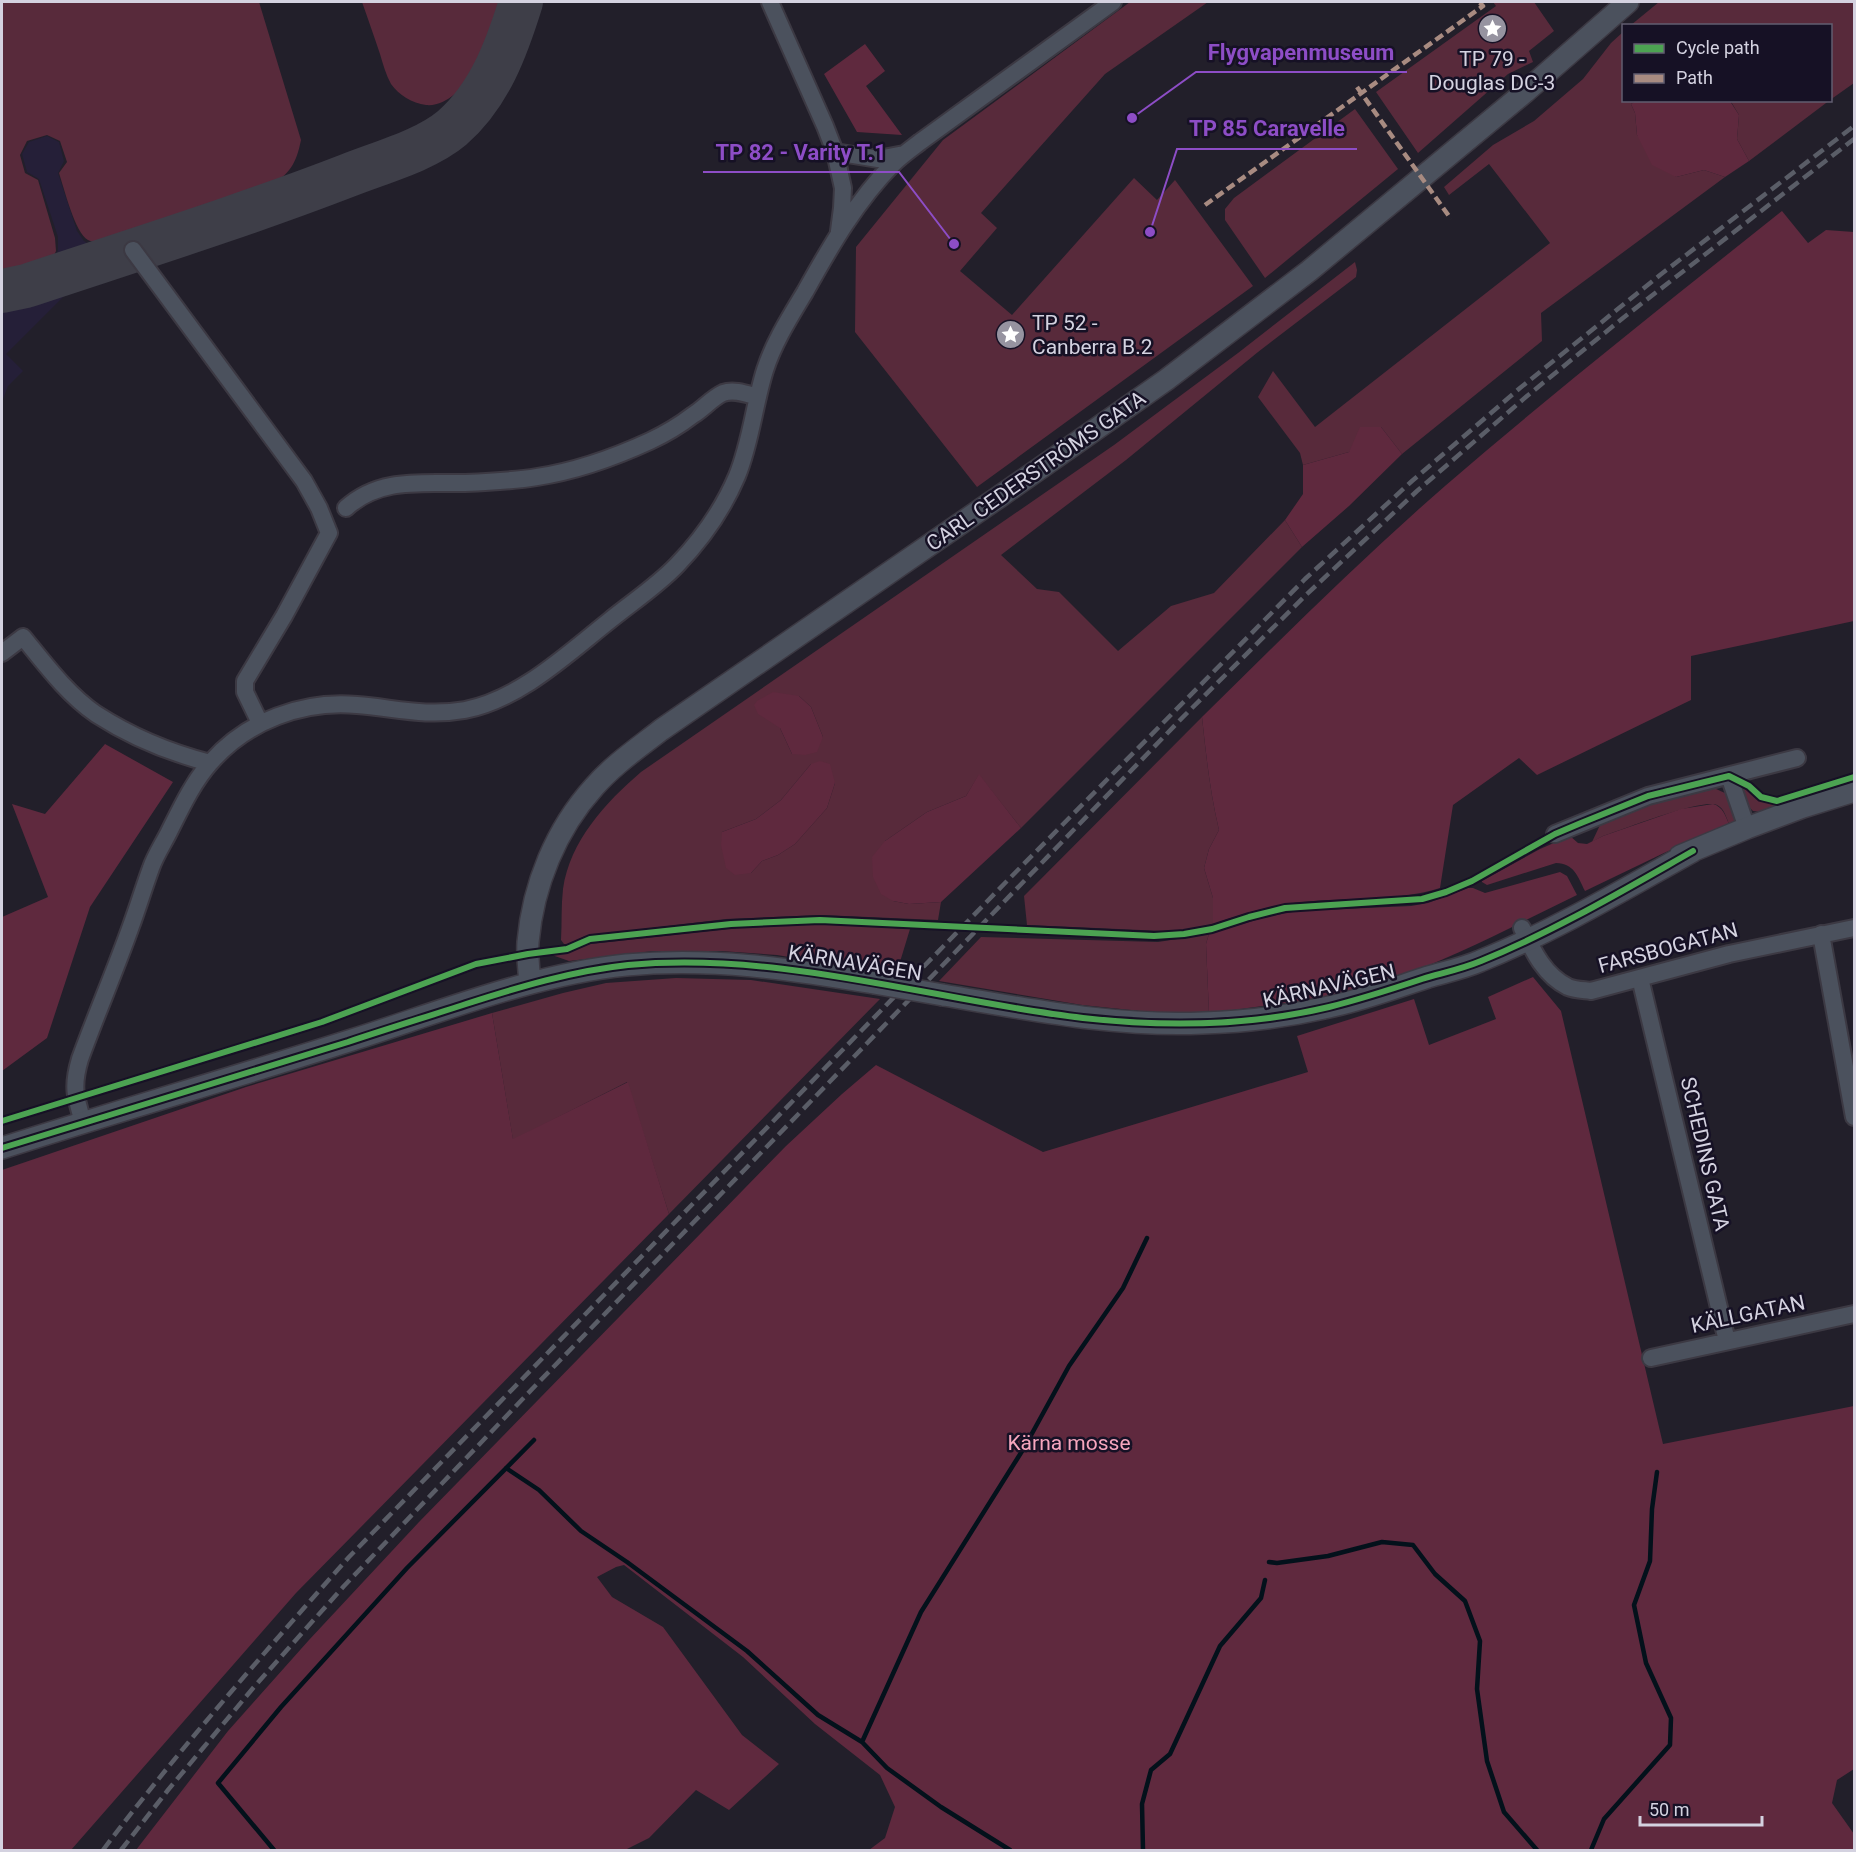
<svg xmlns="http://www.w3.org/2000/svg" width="1856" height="1852" font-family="Roboto,sans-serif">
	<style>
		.built { fill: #251f38 }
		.green { fill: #582a3b; fill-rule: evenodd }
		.forest { fill: #5f293e }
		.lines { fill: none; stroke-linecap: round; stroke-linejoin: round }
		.stream { stroke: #03111b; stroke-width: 4.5 }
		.taxiway { stroke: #3e3e48; stroke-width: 44 }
		.minor-casing { stroke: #3c3943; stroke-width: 20 }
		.tertiary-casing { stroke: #3c3943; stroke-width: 24 }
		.minor { stroke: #4b515d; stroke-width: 16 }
		.tertiary { stroke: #4b515d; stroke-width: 21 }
		.rail { stroke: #5a5d67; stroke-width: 4.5; stroke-dasharray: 12 6; stroke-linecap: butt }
		.tertiary-bridge-casing { stroke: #3c3943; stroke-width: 24; stroke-linecap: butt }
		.tertiary-bridge { stroke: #4b515d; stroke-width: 21 }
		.quiet { stroke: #a88b81; stroke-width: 4.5; stroke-dasharray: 9 4.5; stroke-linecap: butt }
		.cycleway-casing { stroke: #161125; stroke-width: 10 }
		.cycleway { stroke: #4ca352; stroke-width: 6 }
		.labels { text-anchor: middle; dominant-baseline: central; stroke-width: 5; stroke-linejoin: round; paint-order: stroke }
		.poi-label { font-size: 21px; fill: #d4d2e0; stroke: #161125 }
		.street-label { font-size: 21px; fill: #d4d2e0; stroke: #161125 }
		.park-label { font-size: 21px; fill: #f6a6be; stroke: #161125 }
		.leader { fill: none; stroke: #8d4dc6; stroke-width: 2 }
		.callout-dot { fill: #8d4dc6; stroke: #161125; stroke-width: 2 }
		.callout-label { font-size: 22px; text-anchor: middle; font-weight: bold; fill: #8d4dc6; stroke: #161125; stroke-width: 5; stroke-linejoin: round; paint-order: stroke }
	</style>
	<rect width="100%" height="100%" fill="#221f2a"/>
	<path class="built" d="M47 136 59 142 64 161 58 173 77 231 84 241 92 246 103 247 224 206 232 230 78 282 6 354 23 371 8 386 2 402V281L48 265 55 258 58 250V237L39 179 27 172 22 154 29 142Z"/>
	<path class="green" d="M2 2H259L301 140C296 164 290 174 268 187L107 241C100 242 94 243 88 240 75 233 64 188 59 173L67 162 60 141 47 135 27 141 20 155 25 173 38 180 55 238 56 251 52 260 2 276Z
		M362 2H502C491 35 483 71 455 94 446 101 437 106 426 105 412 103 399 95 391 84 386 75 383 64 380 54 374 36 368 19 362 2Z
		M1130 2H1208L1105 74 981 213 997 228 960 271 1012 315 1134 178 1157 200 1175 180 1253 286 977 487 855 332 856 247 943 140Z
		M1493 2H1534L1554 31 1529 51 1533 62 1508 74 1418 153 1376 92 1496 6Z
		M1659 2H1854V83L1830 100V26L1631 25Z
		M1623 32 1624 100 1636 101 1631 104 1635 113 1637 135 1676 177 1704 170 1725 177 1541 313 1542 341 1402 454 1381 427 1349 452 1303 465 1300 453 1258 397 1273 371 1315 427 1550 243 1489 164 1449 195 1444 187 1493 145 1534 121 1583 79 1611 43Z
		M1730 100H1830L1749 161 1737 139 1739 115Z
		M1355 109 1398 169 1265 278 1225 220V209L1234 198Z
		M1355 262 1357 270 1356 277 1258 352 1126 460 1001 555 1037 589 1059 592 1118 651 1171 606 1214 593 1285 520 1302 547 1021 828 979 775 966 796 927 812 885 841 893 901 909 904 941 902 938 920 821 915 726 919 585 936 568 944H564L561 940C562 923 561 906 563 889 570 841 605 803 641 772L1114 445 1238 353ZM799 696 811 707 823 737 792 754 780 728ZM811 764 835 783 827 808 795 844 778 855 762 861 751 873 722 832 756 819 781 800Z
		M1202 717C1206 755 1210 792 1219 830L1209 849 1204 868 1213 898V924L1185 930 1163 931 1027 925 1024 896Z
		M1714 788 1727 794 1738 821 1729 824C1726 817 1724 808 1717 805 1702 798 1622 830 1603 836L1592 842 1600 825 1604 822 1651 804Z
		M1744 788C1757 792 1764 805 1779 805L1761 812 1753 811 1745 803 1743 790Z
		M774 924 844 925 910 929 896 975 777 955 721 951H653L569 961 552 955 568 952 590 944Z
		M1209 934 1206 944 1209 1013 1150 1012 1082 1005 939 981 981 937 1158 942Z
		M676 978 751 980 880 999 669 1214 627 1082 513 1140 492 1013 563 993 606 983Z"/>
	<path class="forest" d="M865 44 885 71 866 86 902 135 857 132 824 74Z
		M1636 101H1730L1739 115 1737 139 1749 161 1725 177 1704 170 1676 177 1652 165 1637 135 1635 113 1631 104Z
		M1782 211 1808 243 1826 230 1854 232V621L1691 656V700L1537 775 1519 758 1453 805 1440 888C1395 902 1348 897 1302 902 1271 905 1242 914 1213 924V898L1204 868 1209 849 1219 830C1210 792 1206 755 1202 717 1282 638 1361 559 1445 486 1555 391 1669 301 1782 211Z
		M1360 427H1381L1402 454 1349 506 1302 547 1285 520 1303 494V465L1349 452Z
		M773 692 799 696 811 707 823 737 817 752 805 755 792 754 780 728 758 714 754 705 757 701Z
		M105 744 173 782 90 907 47 1038 2 1071V917L48 897 12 804 45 814Z
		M820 761 830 764 835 783 827 808 795 844 778 855 762 861 751 873 735 875 726 868 721 845 722 832 756 819 781 800 811 764Z
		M979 774 1021 828 941 902 909 904 893 901 881 894 873 877 872 857 885 841 927 812 966 796Z
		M1713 804C1723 807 1725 815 1729 824L1664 853 1585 891C1578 877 1574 863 1556 863L1487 885 1482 882V881L1540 849 1570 836 1578 843 1587 844 1603 836 1681 809Z
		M1560 872 1567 876 1577 895C1515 925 1454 958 1389 980 1331 999 1270 1005 1209 1013L1206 944 1209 934 1266 917 1298 911 1411 906 1428 903 1468 888H1473L1485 893Z
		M1533 977 1561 1011 1663 1444 1854 1406V1769L1837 1780 1832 1803 1854 1834V1850H869L885 1838 895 1807 880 1775 815 1724 743 1657 624 1565 616 1567 597 1577 612 1597 663 1627 742 1735 779 1764 729 1810 696 1790 649 1838 625 1850H136L228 1731 309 1640 419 1522 786 1146 842 1094 876 1065 1043 1152 1308 1072 1297 1036 1414 999 1429 1045 1496 1019 1488 997Z
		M492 1013 513 1139 628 1082 669 1214 296 1593 71 1850H2V1170L246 1087Z"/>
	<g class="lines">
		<path class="stream" d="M506 1468 539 1490 581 1531 627 1562 747 1651 818 1715 862 1742
			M1269 1562 1277 1563 1328 1556 1382 1542 1413 1545 1435 1574 1465 1601 1480 1641 1477 1689 1487 1761 1504 1812 1537 1850
			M274 1850 218 1783 281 1707 407 1568 534 1440
			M1010 1850 941 1807 887 1768 862 1742 921 1612 1024 1448 1069 1366 1123 1288 1147 1238
			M1143 1850 1142 1804 1151 1770 1170 1754 1220 1646 1261 1598 1265 1580
			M1591 1850 1604 1819 1670 1745 1671 1718 1646 1663 1634 1605 1650 1561 1652 1509 1657 1472"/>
		<path class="taxiway" d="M2 291 26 286C134 250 243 216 349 175 382 162 426 150 452 128 490 95 507 47 521 2"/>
		<defs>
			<path id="minor" d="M770 2 825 126 835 152 843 188 842 208 839 231
				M835 152 878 159 904 154
				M133 250 304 481 319 508 329 533 284 616 245 681V692L260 723
				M346 508C380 477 422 484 464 483 488 482 513 481 537 477 577 471 613 458 650 441 665 434 680 425 693 415 703 409 712 398 723 393 734 389 747 394 758 397
				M2 653 23 637C45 664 67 694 96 714 130 736 171 753 210 763
				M1729 776 1747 828
				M1555 834 1648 796 1797 758
				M1522 928C1533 951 1544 975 1568 987 1575 990 1584 990 1591 991L1729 954 1854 928
				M1821 934 1854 1117
				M1640 978 1727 1341
				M83 1122C75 1096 72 1086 80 1059 96 1015 115 971 131 926 138 907 144 887 151 868 155 856 163 844 169 832 181 808 193 782 211 762 247 721 303 700 357 705 395 708 426 717 465 710 520 699 566 655 609 621 631 603 657 586 677 565 702 539 723 509 737 476 751 442 754 405 765 370 774 342 790 317 805 292 830 247 857 200 893 164 901 156 911 149 920 142L1113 2
				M1651 1358 1854 1314"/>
			<path id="tertiary" d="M1680 856 1747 828 1803 807 1854 791
				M530 983C529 970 527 956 528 942 533 885 556 829 594 787 613 765 638 748 661 730L999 497 1166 380 1309 271 1525 92 1628 2
				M943 995C1028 1009 1115 1027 1203 1023 1244 1022 1284 1017 1324 1008 1360 1001 1394 988 1428 977 1445 972 1464 968 1480 961 1554 931 1623 890 1693 851
				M2 1148C118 1111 236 1077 352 1040 440 1012 535 974 626 965 711 957 791 969 874 983"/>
		</defs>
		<use href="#minor" class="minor-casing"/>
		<use href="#tertiary" class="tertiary-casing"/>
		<use href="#minor" class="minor"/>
		<use href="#tertiary" class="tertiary"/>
		<path class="rail" d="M103 1850C180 1748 264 1653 349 1557L1006 882 1305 579 1412 481 1520 388 1660 275 1854 126
			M121 1850 168 1790 254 1687 344 1586 536 1385 1183 717 1306 595 1417 491 1527 396 1623 318 1854 139"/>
		<defs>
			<path id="tertiary-bridge" d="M874 983 943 995"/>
		</defs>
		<use href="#tertiary-bridge" class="tertiary-bridge-casing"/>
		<use href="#tertiary-bridge" class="tertiary-bridge"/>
		<path class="quiet" d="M1357 87 1451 219
			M1205 205 1483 6 1479 2"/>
		<defs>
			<path id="cycleway" d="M2 1121 322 1022 476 964 528 954 567 949 590 939 731 924 820 920 1154 936 1184 934 1212 929 1249 917 1285 908 1422 899 1446 892 1472 881 1555 834 1581 823 1648 796 1729 776 1749 786 1761 797 1777 801 1854 777
				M2 1148C117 1112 233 1078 348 1042 387 1029 426 1017 466 1004 519 987 572 971 628 965 783 951 932 1000 1083 1018 1165 1027 1250 1026 1329 1007 1361 999 1392 989 1422 979 1442 973 1462 969 1481 961 1555 931 1624 890 1693 851"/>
		</defs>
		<use href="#cycleway" class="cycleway-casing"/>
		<use href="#cycleway" class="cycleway"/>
	</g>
	<defs>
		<symbol id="sight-disc" viewBox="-11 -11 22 22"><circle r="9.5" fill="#9693a0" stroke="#161125"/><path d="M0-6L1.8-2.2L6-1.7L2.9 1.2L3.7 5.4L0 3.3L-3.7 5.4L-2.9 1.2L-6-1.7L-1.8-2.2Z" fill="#fff"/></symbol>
	</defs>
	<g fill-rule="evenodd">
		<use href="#sight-disc" x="1476" y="12" width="33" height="33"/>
		<use href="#sight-disc" x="994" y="318" width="33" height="33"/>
	</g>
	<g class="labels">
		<g class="poi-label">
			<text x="1492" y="59">TP 79 -<tspan x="1492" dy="24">Douglas DC-3</tspan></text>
			<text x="1032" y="323" text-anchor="start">TP 52 -<tspan x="1032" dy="24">Canberra B.2</tspan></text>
		</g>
		<g class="street-label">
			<text transform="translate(1036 471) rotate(-35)">CARL CEDERSTRÖMS GATA</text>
			<text transform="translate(1668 948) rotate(-15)">FARSBOGATAN</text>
			<text transform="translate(855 963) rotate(9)">KÄRNAVÄGEN</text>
			<text transform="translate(1329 986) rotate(-13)">KÄRNAVÄGEN</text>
			<text transform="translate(1705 1154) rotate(77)">SCHEDINS GATA</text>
			<text transform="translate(1748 1314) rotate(-12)">KÄLLGATAN</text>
		</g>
		<g class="park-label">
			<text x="1069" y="1443">Kärna mosse</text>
		</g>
	</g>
	<path class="leader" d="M1132 118L1196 72H1407M1150 232L1177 149H1357M954 244L899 172H703"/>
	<g class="callout-dot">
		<circle cx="1132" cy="118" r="6"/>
		<circle cx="1150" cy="232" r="6"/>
		<circle cx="954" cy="244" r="6"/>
	</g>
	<g class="callout-label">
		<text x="1301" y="60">Flygvapenmuseum</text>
		<text x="1267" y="136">TP 85 Caravelle</text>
		<text x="801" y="160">TP 82 - Varity T.1</text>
	</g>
	<rect width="1856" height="1852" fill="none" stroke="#d4d2e0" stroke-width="6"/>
	<rect x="1622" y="24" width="210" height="78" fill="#161125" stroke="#625e70" stroke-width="1.5"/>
	<rect x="1634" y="44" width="30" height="9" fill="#4ca352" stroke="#625e70" stroke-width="1.5"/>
	<text x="1676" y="54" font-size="18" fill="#d4d2e0">Cycle path</text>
	<rect x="1634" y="74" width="30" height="9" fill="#a88b81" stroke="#625e70" stroke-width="1.5"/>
	<text x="1676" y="84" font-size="18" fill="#d4d2e0">Path</text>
	<path d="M1640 1816v9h122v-9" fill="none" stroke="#d4d2e0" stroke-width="3"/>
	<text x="1649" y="1816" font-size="18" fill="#d4d2e0" stroke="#161125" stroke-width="4.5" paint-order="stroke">50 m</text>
</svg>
